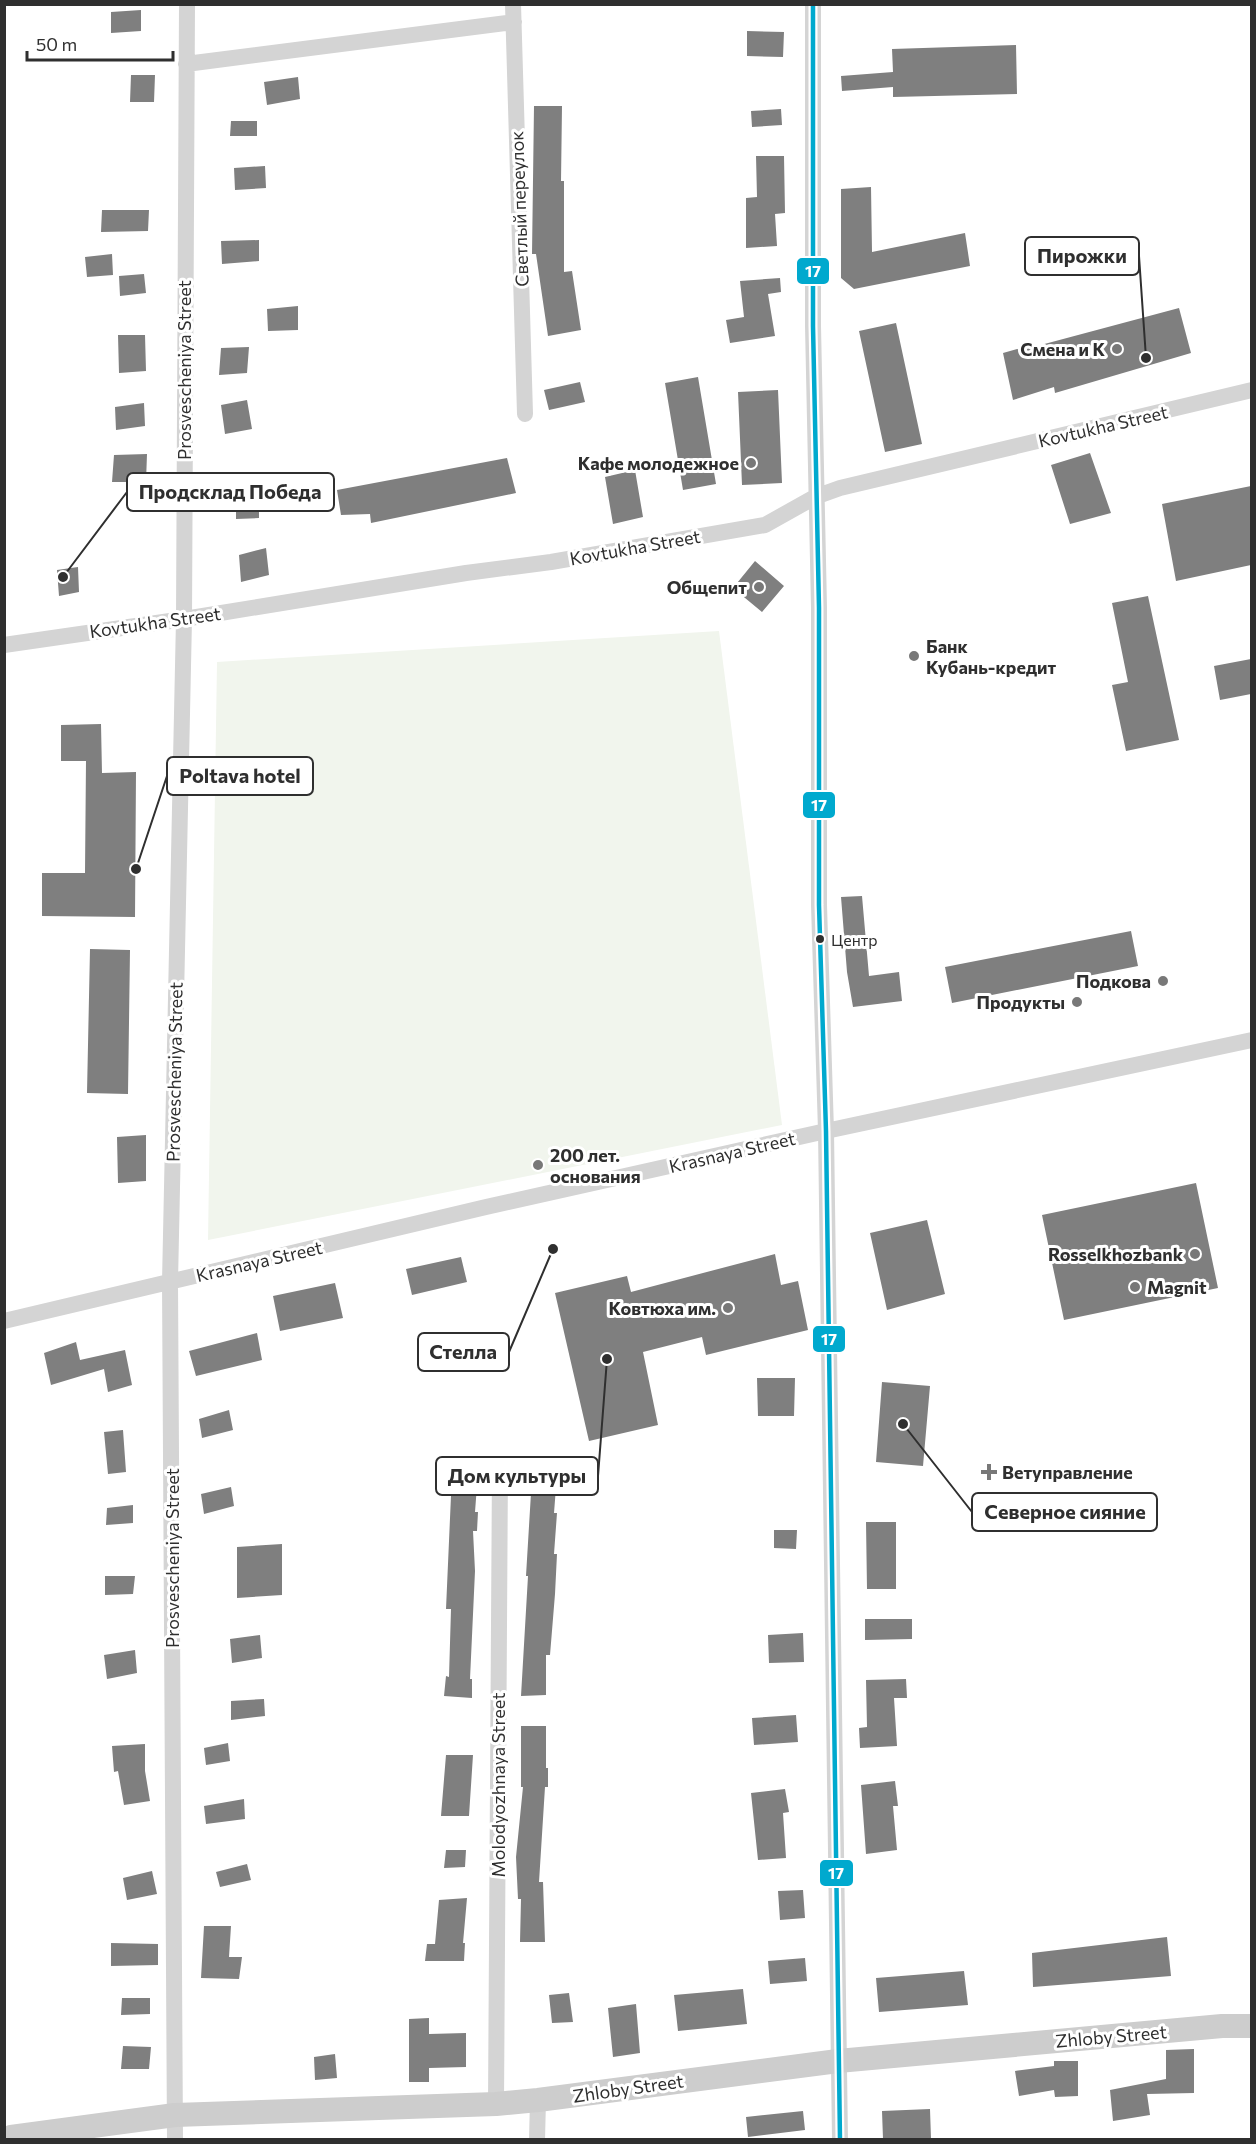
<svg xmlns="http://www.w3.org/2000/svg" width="1256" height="2144" font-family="Commissioner,sans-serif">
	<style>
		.green { fill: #f1f5ed }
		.building { fill: #7f7f7f }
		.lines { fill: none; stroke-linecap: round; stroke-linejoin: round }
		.street { stroke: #d4d4d4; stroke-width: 16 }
		.secondary { stroke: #cdcdcd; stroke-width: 24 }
		.bus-1-casing { stroke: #fff; stroke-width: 9 }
		.bus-1 { stroke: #00a9ce; stroke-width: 4.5 }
		.poi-dot { fill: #787878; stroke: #fff; stroke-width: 2 }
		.bus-dot { fill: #2f2f2f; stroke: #fff; stroke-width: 2 }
		.labels { text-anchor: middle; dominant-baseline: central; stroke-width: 6; stroke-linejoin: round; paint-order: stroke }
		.bus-label { font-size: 16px; fill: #2f2f2f; stroke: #fff; text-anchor: start }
		.street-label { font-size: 18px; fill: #2f2f2f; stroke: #fff }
		.poi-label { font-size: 18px; font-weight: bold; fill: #2f2f2f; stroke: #fff; text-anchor: end }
		.leader { fill: none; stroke: #2f2f2f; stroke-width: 2 }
		.callout-dot { fill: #2f2f2f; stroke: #fff; stroke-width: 2 }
		.callout { fill: #fff; stroke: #2f2f2f; stroke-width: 2 }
		.callout-label { font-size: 20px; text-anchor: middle; font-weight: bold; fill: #2f2f2f }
		.line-badge { stroke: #fff; stroke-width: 2 }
		.badge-label { font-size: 16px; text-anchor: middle; font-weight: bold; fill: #fff }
	</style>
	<rect width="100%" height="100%" fill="#fff"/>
	<path class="green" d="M719 631 782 1125 208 1240 217 662Z"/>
	<path class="building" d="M141 10V31L111 33V12Z
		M747 31 784 32 783 57 747 56Z
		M1016 45 1017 94 893 97V87L842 91 841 76 893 72 892 49Z
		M131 75H155L154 102H130Z
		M298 77 300 99 267 105 264 82Z
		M534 106H562L561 181H564V272L572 271 581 330 548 336 536 254H532Z
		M781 109 782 125 752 127 751 111Z
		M231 121H257V136H230Z
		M756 156H784L785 213 775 214 777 246 746 248V198L757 197Z
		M265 166 266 188 235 190 234 168Z
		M871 187 872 252 965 233 970 266 854 289 841 278V189Z
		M102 210H149L148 231 101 232Z
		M259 240V261L222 264 221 241Z
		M112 254 113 275 87 277 85 257Z
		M144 274 146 293 120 296 119 276Z
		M780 278 781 292 768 294 775 336 730 343 726 320 744 317 740 281Z
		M298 306V330L268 331 267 309Z
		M1179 308 1191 353 1055 393 1054 387 1013 400 1003 353 1021 348 1022 350Z
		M896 323 922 444 885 452 859 331Z
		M118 335H145L146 371 119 373Z
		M249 347 247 373 219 375 221 348Z
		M698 377 716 484 683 490 665 383Z
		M580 382 585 402 549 410 544 390Z
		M778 390 782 483 742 485 738 392Z
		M247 400 252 429 225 434 221 405Z
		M144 403 145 426 116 430 115 407Z
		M1090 453 1111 513 1070 524 1051 465Z
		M147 454 146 482H112L114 455Z
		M507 458 516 493 371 523 370 514 341 515 337 490Z
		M635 470 643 517 613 524 605 477Z
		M1251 486V565L1176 581 1162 504Z
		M259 498V518L236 519V499Z
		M266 548 269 575 241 582 239 555Z
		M755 561 784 586 762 612 733 588Z
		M78 567 79 592 59 596 57 570Z
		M1148 596 1179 740 1126 751 1112 685 1128 682 1112 603Z
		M1251 659V694L1220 700 1214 666Z
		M101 724 102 773 136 772 135 917 42 916V873H85L86 761H61V725Z
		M862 896 869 976 899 972 902 1001 853 1007 847 972 841 897Z
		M1131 931 1138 966 952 1003 945 967Z
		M90 949 130 950 128 1094 87 1093Z
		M146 1135V1181L118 1183 117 1137Z
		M1196 1183 1218 1288 1064 1320 1042 1215Z
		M927 1220 945 1294 887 1310 870 1233Z
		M775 1254 781 1285 798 1281 808 1330 706 1355 702 1337 643 1352 658 1425 589 1441 555 1293 627 1276 631 1292Z
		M461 1257 467 1282 412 1295 406 1269Z
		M335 1283 343 1318 280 1331 273 1296Z
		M257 1333 262 1360 196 1376 189 1351Z
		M76 1342 80 1360 125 1350 132 1385 108 1392 104 1369 51 1385 44 1353Z
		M757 1378H795L794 1416H758Z
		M882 1382 930 1386 923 1466 876 1462Z
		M229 1410 233 1430 202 1438 199 1419Z
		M123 1430 126 1472 108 1474 104 1432Z
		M478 1472 475 1512H478L477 1531H473L475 1571 470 1679H472V1698L444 1696 446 1676 449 1677 451 1609H446L452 1473Z
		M529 1473 557 1474 554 1513H557L554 1554H557L555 1594 550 1655H546V1695L521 1696 528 1576H526L531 1493H527Z
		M231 1487 234 1506 204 1514 201 1494Z
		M133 1505V1523L106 1525 107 1508Z
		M866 1522H896V1589H867Z
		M774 1530H797L796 1549 774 1548Z
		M282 1544V1595L237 1598V1547Z
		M105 1576H135L133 1594 105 1595Z
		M865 1619H912V1639L865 1640Z
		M803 1633 804 1662 769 1663 768 1635Z
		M260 1635 262 1658 232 1663 230 1639Z
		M135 1650 137 1673 107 1679 104 1655Z
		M906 1679 907 1698H894L897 1746 860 1748 859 1728 867 1727 866 1680Z
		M264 1699 265 1716 231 1720V1701Z
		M796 1715 798 1742 754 1745 752 1718Z
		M521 1726H546V1768H548V1787H545L539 1882H543L545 1942H520L521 1899H518L516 1857 523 1787H521Z
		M228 1743 230 1761 206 1765 204 1748Z
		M145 1744V1771L150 1801 124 1805 118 1771 114 1772 112 1746Z
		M446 1755H473L469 1816H441Z
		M895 1781 898 1806H893L897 1850 866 1854 861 1785Z
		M785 1789 789 1812 783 1813 786 1858 758 1860 751 1793Z
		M244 1799 245 1819 206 1824 204 1806Z
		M446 1850H466L465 1867 444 1868Z
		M247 1864 251 1880 220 1887 216 1872Z
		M152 1871 157 1894 127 1900 123 1878Z
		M803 1890 805 1918 780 1920 778 1891Z
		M467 1898 463 1943H465L464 1961H425L427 1944H435L439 1900Z
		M204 1926H231L229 1957H242L239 1979 201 1978Z
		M1167 1937 1171 1976 1033 1987 1032 1953Z
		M111 1943 158 1944V1965L111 1966Z
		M805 1958 807 1981 770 1984 768 1961Z
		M964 1971 968 2005 879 2012 876 1978Z
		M743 1989 747 2024 678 2031 674 1995Z
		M569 1993 573 2022 552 2023 549 1995Z
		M122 1998H150V2014L121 2015Z
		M636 2004 640 2053 613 2057 608 2008Z
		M429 2018V2034L466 2033V2067L429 2068V2082H409V2019Z
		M123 2046 151 2047 149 2069H121Z
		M1194 2049V2093L1147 2094 1150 2115 1113 2121 1110 2090 1166 2079V2050Z
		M335 2054 337 2078 315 2080 314 2057Z
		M1054 2061H1078V2096L1055 2097 1054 2090 1019 2096 1015 2071 1054 2066Z
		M930 2109 931 2139H883L882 2111Z
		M803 2111 805 2130 748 2137 746 2117Z"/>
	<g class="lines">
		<path class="street" d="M513 4 525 414
			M813 4V326L819 608V905L826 1131 840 2140
			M186 64 514 22
			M4 645 184 619 466 573 551 562 765 525 815 497 840 488 1252 390
			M4 1321 486 1207 826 1131 1252 1040
			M496 2104 500 1465
			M175 2140 170 1282 184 619 187 4
			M537 2140 538 2100"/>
		<path class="secondary" d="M5 2140 11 2137 175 2115 496 2104 538 2100 838 2061 1222 2026H1252"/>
		<defs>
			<path id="bus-1" d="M813 4V326L819 608V905L826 1131 840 2140"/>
		</defs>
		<use href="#bus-1" class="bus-1-casing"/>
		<use href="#bus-1" class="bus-1"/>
	</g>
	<g class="poi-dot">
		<circle cx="1117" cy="349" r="6"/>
		<circle cx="751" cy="463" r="6"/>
		<circle cx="759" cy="587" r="6"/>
		<circle cx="914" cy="656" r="6"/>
		<circle cx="1163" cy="981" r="6"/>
		<circle cx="1077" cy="1002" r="6"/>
		<circle cx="538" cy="1165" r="6"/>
		<circle cx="1195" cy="1254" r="6"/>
		<circle cx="1135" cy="1287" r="6"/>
		<circle cx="728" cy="1308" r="6"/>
		<path d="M986 1463h6v6h6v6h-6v6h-6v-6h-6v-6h6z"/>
	</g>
	<circle class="bus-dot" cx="820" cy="939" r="5"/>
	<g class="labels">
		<g class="bus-label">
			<text x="831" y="939">Центр</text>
		</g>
		<g class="street-label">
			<text transform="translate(519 209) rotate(-92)">Светлый переулок</text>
			<text transform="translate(184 370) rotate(-90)">Prosvescheniya Street</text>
			<text transform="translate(1103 426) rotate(-13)">Kovtukha Street</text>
			<text transform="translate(635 547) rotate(-10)">Kovtukha Street</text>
			<text transform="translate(155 622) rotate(-8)">Kovtukha Street</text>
			<text transform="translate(174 1072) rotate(-89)">Prosvescheniya Street</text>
			<text transform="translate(732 1152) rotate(-13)">Krasnaya Street</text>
			<text transform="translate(259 1261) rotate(-13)">Krasnaya Street</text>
			<text transform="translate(172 1558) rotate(-90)">Prosvescheniya Street</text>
			<text transform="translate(498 1785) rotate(-90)">Molodyozhnaya Street</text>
			<text transform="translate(1111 2036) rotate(-5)">Zhloby Street</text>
			<text transform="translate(628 2088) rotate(-8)">Zhloby Street</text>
		</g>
		<g class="poi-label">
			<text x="1105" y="349">Смена и К</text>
			<text x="739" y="463">Кафе молодежное</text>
			<text x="747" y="587">Общепит</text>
			<text x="926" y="646" text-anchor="start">Банк<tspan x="926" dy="21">Кубань-кредит</tspan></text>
			<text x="1151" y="981">Подкова</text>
			<text x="1065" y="1002">Продукты</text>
			<text x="550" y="1155" text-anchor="start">200 лет.<tspan x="550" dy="21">основания</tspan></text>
			<text x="1183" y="1254">Rosselkhozbank</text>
			<text x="1147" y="1287" text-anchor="start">Magnit</text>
			<text x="716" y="1308">Ковтюха им.</text>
			<text x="1002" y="1472" text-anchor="start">Ветуправление</text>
		</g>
	</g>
	<path class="leader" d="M1146 358L1139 256M63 577L127 492M136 869L167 776M553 1249L509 1352M607 1359L598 1476M903 1424L972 1512"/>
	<g class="callout-dot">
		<circle cx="1146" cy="358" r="6"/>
		<circle cx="63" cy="577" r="6"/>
		<circle cx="136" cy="869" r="6"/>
		<circle cx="553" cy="1249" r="6"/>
		<circle cx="607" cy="1359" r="6"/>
		<circle cx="903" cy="1424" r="6"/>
	</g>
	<g class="callout">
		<rect x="1025" y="237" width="114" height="38" rx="6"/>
		<rect x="127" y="473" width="207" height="38" rx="6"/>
		<rect x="167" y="757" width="146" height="38" rx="6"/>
		<rect x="418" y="1333" width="91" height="38" rx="6"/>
		<rect x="436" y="1457" width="162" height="38" rx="6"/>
		<rect x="972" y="1493" width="185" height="38" rx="6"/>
	</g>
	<g class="callout-label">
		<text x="1082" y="263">Пирожки</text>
		<text x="230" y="499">Продсклад Победа</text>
		<text x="240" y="783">Poltava hotel</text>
		<text x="463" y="1359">Стелла</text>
		<text x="517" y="1483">Дом культуры</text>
		<text x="1065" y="1519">Северное сияние</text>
	</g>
	<g class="line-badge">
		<rect x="796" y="257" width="34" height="28" rx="6" fill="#00a9ce"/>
		<rect x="802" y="791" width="34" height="28" rx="6" fill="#00a9ce"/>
		<rect x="812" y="1325" width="34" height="28" rx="6" fill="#00a9ce"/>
		<rect x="819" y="1859" width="35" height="28" rx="6" fill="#00a9ce"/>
	</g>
	<g class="badge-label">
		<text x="813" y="277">17</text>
		<text x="819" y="811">17</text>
		<text x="829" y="1345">17</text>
		<text x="836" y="1879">17</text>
	</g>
	<rect width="1256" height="2144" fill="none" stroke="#2f2f2f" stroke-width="12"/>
	<path d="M27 51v9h146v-9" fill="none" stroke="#2f2f2f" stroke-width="3"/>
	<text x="36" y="51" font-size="18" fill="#2f2f2f" stroke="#ffffff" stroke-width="4.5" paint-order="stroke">50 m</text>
</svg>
